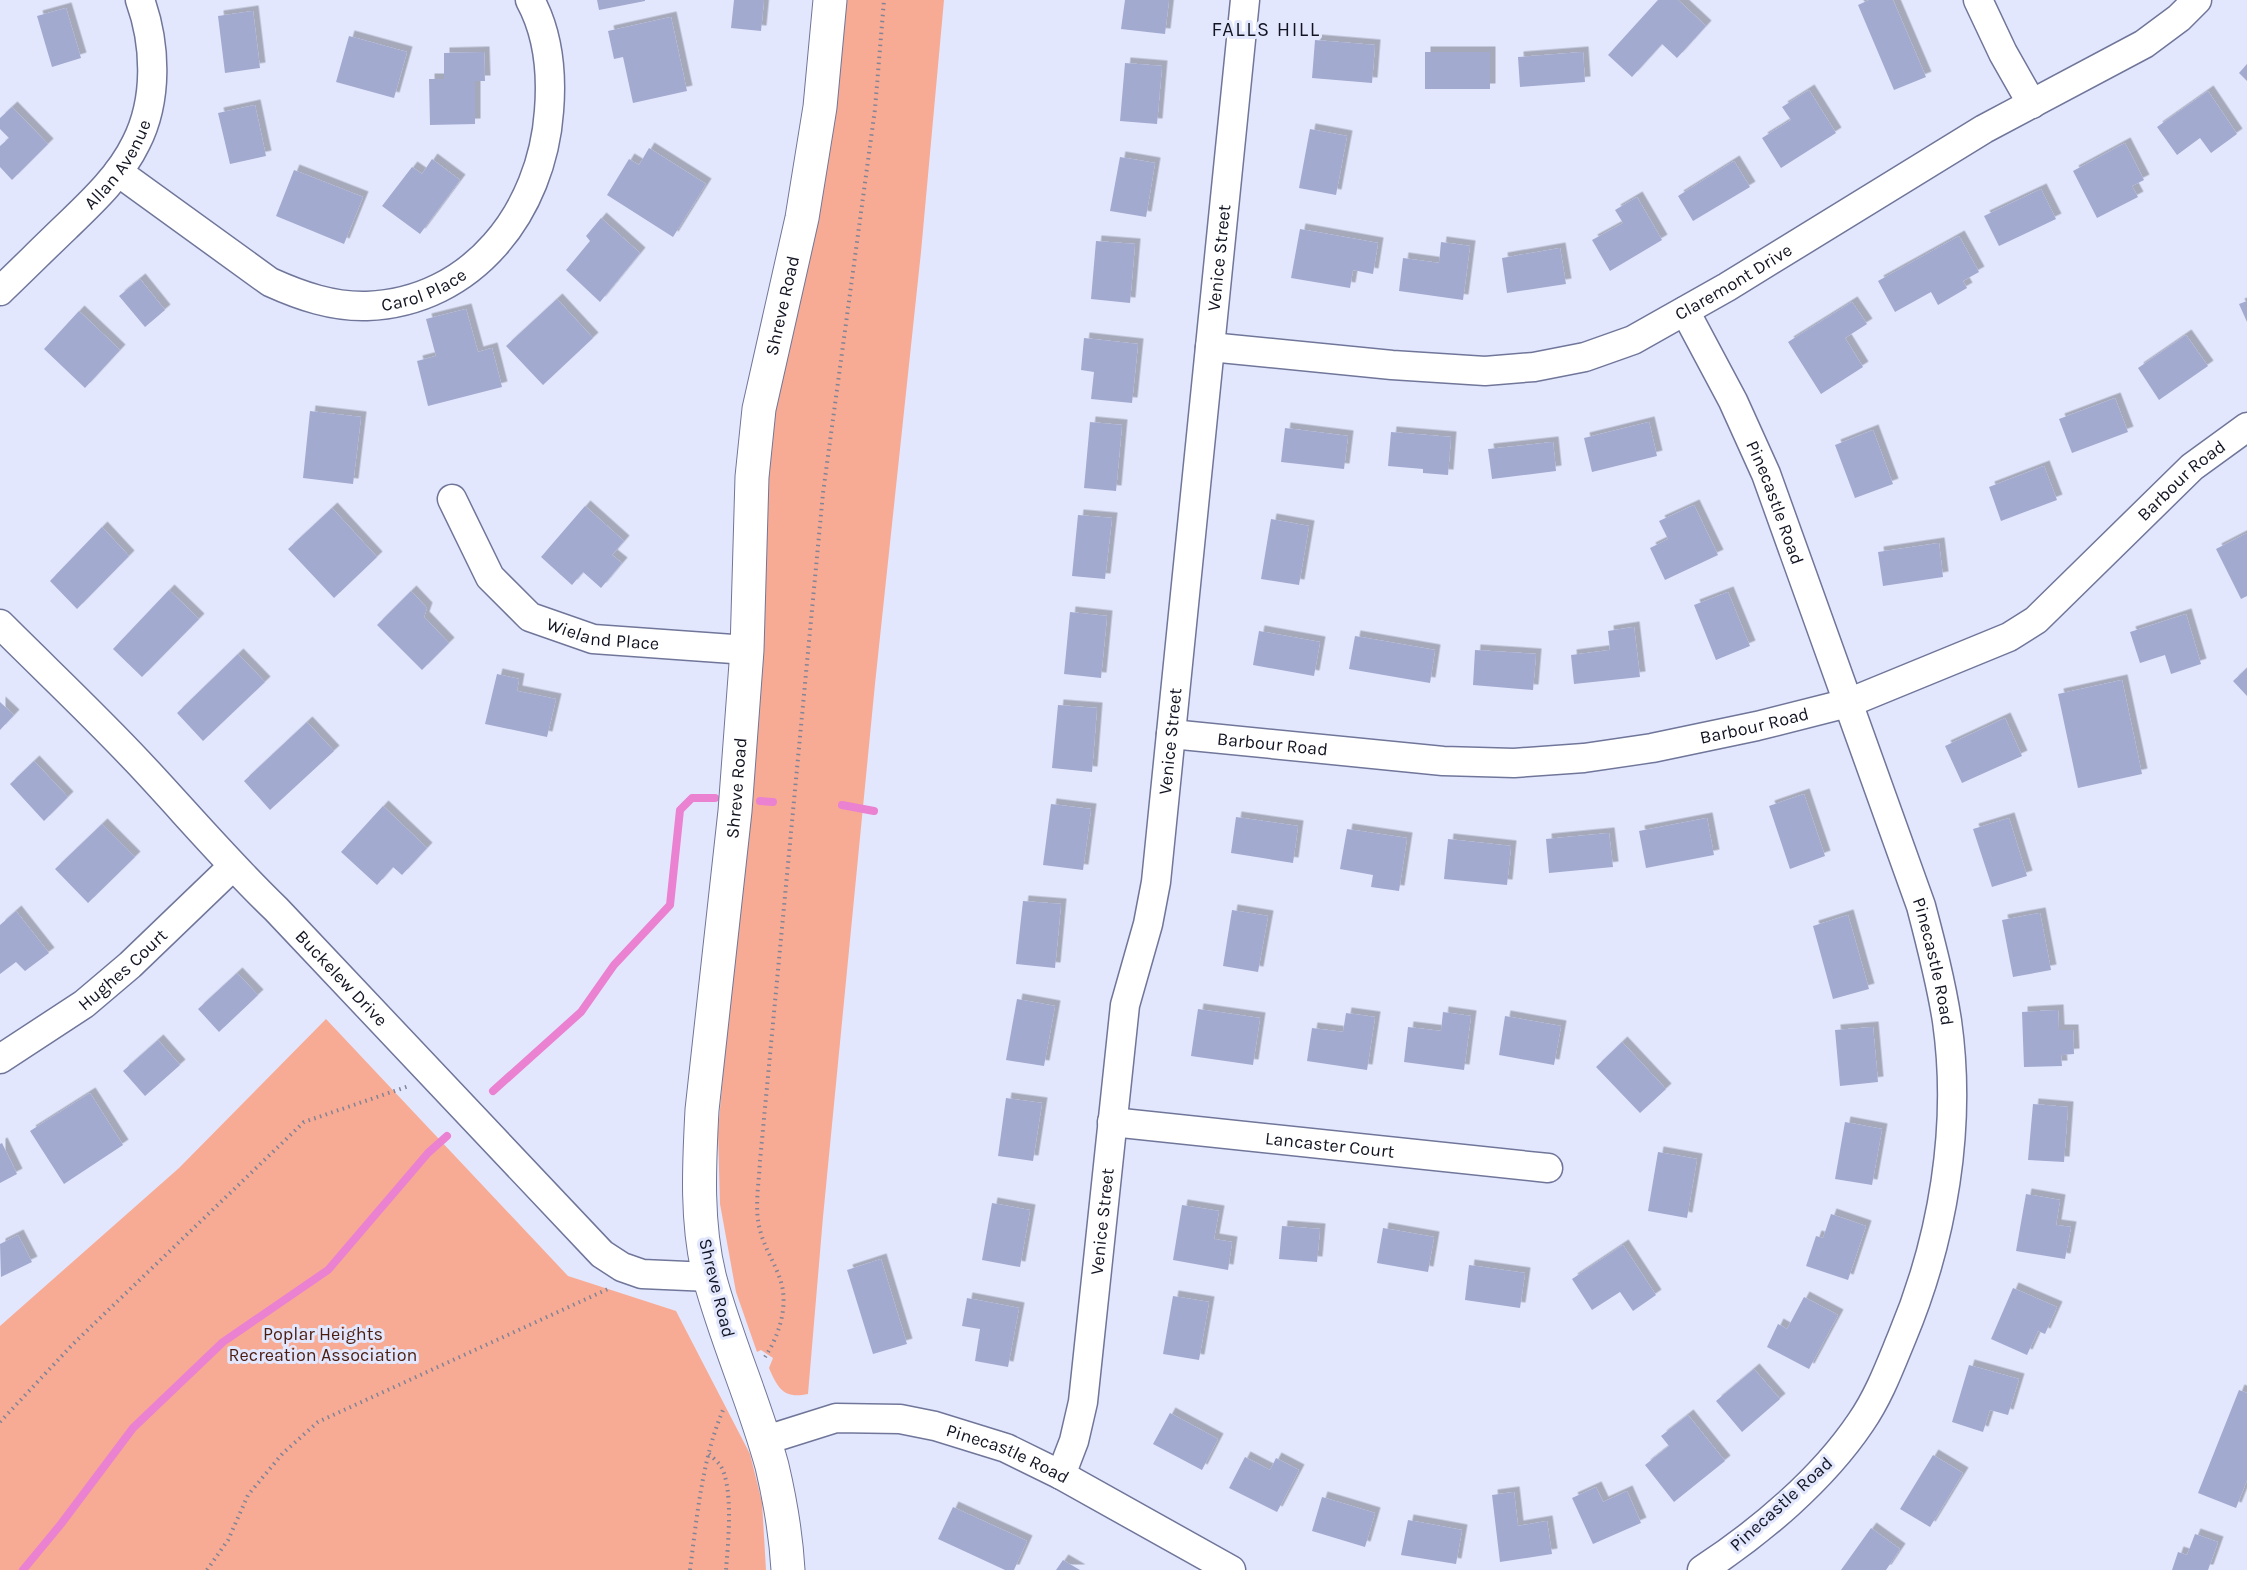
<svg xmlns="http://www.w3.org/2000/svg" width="2247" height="1570" font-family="Karla,sans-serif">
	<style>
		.green { fill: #f8ab94 }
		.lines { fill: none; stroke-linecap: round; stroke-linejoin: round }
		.stream { stroke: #ea82d1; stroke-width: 8 }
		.building { fill: #a3aacf; filter: url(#shadow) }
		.minor-casing { stroke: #707699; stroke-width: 31 }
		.secondary-casing { stroke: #707699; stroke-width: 35 }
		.path { stroke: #818497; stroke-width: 4; stroke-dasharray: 1.5 4.5; stroke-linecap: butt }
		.minor { stroke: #fff; stroke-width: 28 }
		.secondary { stroke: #fff; stroke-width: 33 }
		.labels { text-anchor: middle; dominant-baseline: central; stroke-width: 6; stroke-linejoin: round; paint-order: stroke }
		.street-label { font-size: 18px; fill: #121422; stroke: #e2e7fe }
		.park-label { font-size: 18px; fill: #4c1d0f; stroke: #e2e7fe }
		.neighbourhood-label { font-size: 20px; letter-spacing: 1.5px; fill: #121422; stroke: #e2e7fe }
	</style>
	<defs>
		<filter id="shadow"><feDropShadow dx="5.5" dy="-5.5" stdDeviation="0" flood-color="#0004"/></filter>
	</defs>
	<rect width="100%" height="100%" fill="#e2e7fe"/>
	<path class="green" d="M842 0H944L921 252 875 684 823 1217 808 1394C784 1399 778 1389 769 1368L773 1358 761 1350 757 1352 736 1292 720 1204 718 1132 760 654 764 466Z
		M326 1019 568 1276 676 1311 750 1454 762 1502 766 1570H0V1326L179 1168Z"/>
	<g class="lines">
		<path class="stream" d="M760 801 773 802
			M842 805 874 811
			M493 1091 581 1012 614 965 670 905 680 810 692 798H715
			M23 1570 61 1524 133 1428 223 1342 328 1270 428 1153 447 1136"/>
	</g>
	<path class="building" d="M597 0H645V1L599 10Z
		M734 0H764L761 31 731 28Z
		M1125 0H1169L1165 34 1121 29Z
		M1658 0H1678L1706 26 1677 58 1662 44 1632 77 1608 55Z
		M1869 0H1893L1926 77 1894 90 1858 5Z
		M66 8 81 58 52 67 37 16Z
		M253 11 260 68 225 73 218 16Z
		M671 17 687 91 633 103 623 57 614 59 608 31Z
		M349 36 407 52 394 98 336 82Z
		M1315 40 1375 45 1372 83 1312 78Z
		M484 52 485 81H475V124L430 125 429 79H444V53Z
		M1425 52H1490V89H1425Z
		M1583 52 1585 82 1520 87 1518 57Z
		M1125 63 1162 66 1157 124 1120 121Z
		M2247 64V81L2239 73Z
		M1809 90 1836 133 1781 168 1762 138 1791 120 1782 107Z
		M2208 91 2237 134 2211 153 2200 138 2177 155 2157 127Z
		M255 105 266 156 230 164 218 113Z
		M12 107 48 144 12 180 0 167V146L9 138 0 129V118Z
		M1310 129 1347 136 1336 195 1299 188Z
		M2125 143 2144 180 2132 186 2138 197 2097 218 2073 171Z
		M649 148 706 184 673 237 607 195 629 159 639 165Z
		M1120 157 1155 163 1146 217 1110 211Z
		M432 159 460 180 420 234 382 206 412 167 422 174Z
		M1734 161 1750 187 1693 221 1678 196Z
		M294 170 363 197 344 244 276 216Z
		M2041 189 2056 219 1999 246 1984 216Z
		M1637 197 1662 240 1610 271 1592 240 1623 223 1615 210Z
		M601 218 640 253 600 302 566 270 590 241 586 236Z
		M1300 229 1378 243 1373 274 1353 270 1350 288 1291 278Z
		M1959 236 1979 272 1963 281 1967 288 1938 305 1931 292 1895 312 1878 281Z
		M1096 241 1135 244 1130 303 1091 299Z
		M1441 242 1470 246 1463 300 1399 291 1403 258 1439 263Z
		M1560 248 1566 284 1507 293 1502 258Z
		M140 279 165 310 145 327 119 296Z
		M557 299 593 338 543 385 506 346Z
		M2247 301V322L2239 304Z
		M1852 302 1867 324 1845 338 1863 367 1821 394 1788 342Z
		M466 309 478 352 492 348 502 387 428 406 417 361 436 356 426 319Z
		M79 311 120 350 85 388 44 349Z
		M2186 335 2208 366 2159 400 2138 368Z
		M1084 338 1138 344 1132 403 1091 399 1094 372 1081 370Z
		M2115 398 2128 432 2072 453 2059 419Z
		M310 411 361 417 353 484 303 478Z
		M1090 422 1122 425 1116 491 1084 488Z
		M1649 422 1657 456 1592 472 1584 438Z
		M1285 428 1348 436 1344 469 1281 462Z
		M1873 430 1893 484 1855 498 1835 445Z
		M1391 432 1451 437 1448 475 1423 473V469L1388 466Z
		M1553 442 1556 471 1492 479 1488 449Z
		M2044 466 2057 500 2001 521 1989 487Z
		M1694 505 1718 555 1665 580 1650 548 1668 539 1659 521Z
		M585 506 624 541 612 555 622 563 601 588 583 572 572 585 541 557Z
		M332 508 377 557 334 598 288 549Z
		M1078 515 1112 518 1105 579 1072 576Z
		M1271 519 1309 526 1299 585 1261 579Z
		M102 527 129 556 77 609 50 581Z
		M2247 533V596L2241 599 2216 549Z
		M1939 543 1943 577 1883 586 1878 552Z
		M169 590 199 619 142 677 113 649Z
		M411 591 427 608 424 617 449 643 422 670 377 625Z
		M1728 592 1750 646 1716 660 1694 605Z
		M1070 612 1107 616 1101 678 1064 674Z
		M2186 614 2201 664 2171 674 2165 655 2140 663 2130 632Z
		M1634 627 1640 677 1574 684 1571 655 1610 650 1608 631Z
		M1259 631 1320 642 1314 676 1253 665Z
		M1355 636 1435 650 1430 683 1349 669Z
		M1475 650 1536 654 1533 690 1473 685Z
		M238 654 265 682 203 741 177 713Z
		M2247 668V696L2233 681Z
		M497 674 519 679 517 691 556 699 547 737 485 724Z
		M2122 680 2142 774 2078 788 2058 694Z
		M0 702 14 715 0 730Z
		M1058 705 1097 708 1092 772 1052 768Z
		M2005 718 2022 756 1962 783 1945 746Z
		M307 722 334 751 270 810 244 781Z
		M34 761 68 797 44 821 10 784Z
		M1804 794 1825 856 1790 869 1769 806Z
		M1051 804 1091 809 1083 870 1043 865Z
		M383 806 427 848 402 875 393 867 377 885 341 852Z
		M1236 817 1298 826 1293 863 1231 853Z
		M1707 818 1714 855 1646 868 1639 831Z
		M2009 818 2027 876 1992 887 1973 829Z
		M102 824 135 857 88 903 55 869Z
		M1347 829 1407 838 1399 891 1371 887 1373 875 1340 869Z
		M1609 833 1613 867 1549 873 1546 839Z
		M1448 839 1511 846 1507 885 1444 879Z
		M1023 901 1061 904 1055 968 1016 964Z
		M1232 910 1268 916 1258 972 1223 966Z
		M16 911 49 953 25 971 16 962 0 974V925Z
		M2040 913 2051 970 2013 977 2002 920Z
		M1848 915 1869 989 1833 999 1813 926Z
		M237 973 258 995 219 1032 198 1009Z
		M1017 999 1055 1006 1044 1066 1006 1060Z
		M1198 1009 1260 1018 1253 1065 1191 1056Z
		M2058 1010 2059 1030H2073L2074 1054 2061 1055 2062 1066 2024 1067 2022 1012Z
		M1443 1012 1471 1016 1464 1070 1404 1062 1408 1027 1441 1031Z
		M1346 1013 1375 1017 1367 1070 1307 1061 1312 1028 1343 1032Z
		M1505 1016 1561 1026 1554 1065 1499 1055Z
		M1873 1027 1878 1082 1840 1086 1835 1030Z
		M158 1040 180 1065 145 1096 123 1071Z
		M1622 1042 1666 1089 1640 1113 1596 1067Z
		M90 1093 123 1145 64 1184 30 1131Z
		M1006 1098 1042 1103 1033 1161 998 1156Z
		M2033 1104 2068 1107 2064 1162 2028 1160Z
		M1845 1122 1882 1129 1872 1185 1835 1179Z
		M2 1143 17 1174 0 1183V1144Z
		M1658 1152 1697 1159 1687 1218 1648 1211Z
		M2026 1194 2060 1200 2056 1225 2071 1227 2065 1259 2016 1251Z
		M992 1203 1030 1210 1020 1267 982 1260Z
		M1182 1205 1219 1211 1214 1239 1232 1242 1228 1270 1173 1260Z
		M1831 1214 1866 1226 1848 1280 1806 1266 1816 1236 1823 1238Z
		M1282 1226 1320 1229 1317 1262 1279 1259Z
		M1383 1228 1434 1237 1428 1272 1377 1263Z
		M18 1235 32 1262 1 1277 0 1244Z
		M1623 1245 1656 1295 1633 1311 1620 1292 1592 1310 1572 1279Z
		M881 1259 907 1344 873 1354 847 1270Z
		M1469 1265 1525 1273 1520 1308 1465 1300Z
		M2013 1288 2057 1307 2045 1334 2038 1331 2027 1355 1991 1339Z
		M1173 1296 1209 1302 1199 1360 1163 1354Z
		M1804 1297 1838 1315 1809 1369 1767 1347 1778 1324 1787 1329Z
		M967 1298 1019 1308 1008 1367 975 1361 980 1329 962 1326Z
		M1969 1365 2019 1379 2008 1415 1990 1410 1983 1432 1952 1422Z
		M1754 1369 1780 1399 1742 1432 1716 1401Z
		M2239 1390 2247 1393V1480L2236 1508 2198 1493Z
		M1170 1413 1218 1439 1202 1470 1153 1444Z
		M1688 1415 1725 1461 1674 1502 1645 1465 1669 1446 1661 1436Z
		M1933 1455 1963 1473 1930 1527 1900 1509Z
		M1245 1457 1270 1470 1276 1458 1299 1470 1277 1512 1229 1488Z
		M1596 1487 1603 1502 1627 1491 1641 1523 1593 1544 1572 1498Z
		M1514 1492 1518 1526 1547 1521 1552 1554 1500 1562 1492 1495Z
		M1322 1497 1375 1513 1365 1547 1312 1531Z
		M953 1507 1027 1541 1014 1570H1005L938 1539Z
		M1408 1520 1462 1530 1456 1564 1401 1555Z
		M1871 1528 1900 1549 1886 1570H1841Z
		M2195 1534 2218 1542 2208 1570H2172L2178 1552 2187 1555Z
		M1063 1560 1080 1570H1056Z"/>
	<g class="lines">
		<defs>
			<g id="minor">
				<path d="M1978 0 2003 53 2032 104"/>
				<path id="s1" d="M118 172 270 282C301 296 333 307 367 306 473 302 542 211 549 111 552 74 548 33 530 0"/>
				<path id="s2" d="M0 291C22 270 44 248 66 227 92 202 120 176 136 143 158 100 156 44 140 0"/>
				<path id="s3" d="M1685 311 1733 401 1766 474 1921 906C1931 944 1941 982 1947 1021 1962 1127 1943 1239 1902 1337 1890 1366 1879 1396 1861 1422 1822 1480 1760 1532 1702 1570"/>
				<path id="s4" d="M1210 347 1392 365 1485 371 1534 367 1585 357 1633 340 1727 287 1984 129 2144 44 2179 18 2197 0"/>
				<path id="s5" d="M452 499 490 577 530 617 593 639 747 650"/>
				<path id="s6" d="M0 624C46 670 94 715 139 763 185 812 228 863 276 909L602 1254 622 1267 642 1274 710 1277"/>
				<path id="s7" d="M1171 734 1443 761 1514 763 1584 758 1652 748 1757 726 1848 703 2009 637 2036 620 2192 467 2247 427"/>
				<path id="s8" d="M0 1059 84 1004 130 965 232 867"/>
				<path id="s9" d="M1112 1122 1548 1168"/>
				<path id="s10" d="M763 1441 836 1418 900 1419 935 1426 1006 1448 1061 1475 1231 1570"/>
				<path id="s11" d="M1061 1475 1074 1441 1083 1402 1125 1005 1148 924 1156 882 1245 0"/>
			</g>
			<g id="secondary">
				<path id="s12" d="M788 1570C786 1535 780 1500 772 1466 755 1403 727 1342 710 1279 696 1224 699 1166 702 1110L735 811 747 650 752 477 759 409 802 218 820 107 830 0"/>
			</g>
		</defs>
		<use href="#minor" class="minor-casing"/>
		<use href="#secondary" class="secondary-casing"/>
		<path class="path" d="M765 1357C777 1339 786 1314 783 1291 780 1270 765 1251 760 1230 754 1209 759 1183 760 1161L823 493 875 109 884 0
			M0 1422 73 1344 304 1122 409 1086
			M709 1454C712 1457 717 1461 720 1465 734 1486 728 1544 726 1570
			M207 1570 228 1540 248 1495 283 1453 318 1422 608 1289
			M690 1570C697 1516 702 1460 723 1410"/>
		<use href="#minor" class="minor"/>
		<use href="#secondary" class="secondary"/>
	</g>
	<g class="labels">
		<g class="street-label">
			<text stroke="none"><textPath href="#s2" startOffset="174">Allan Avenue</textPath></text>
			<text stroke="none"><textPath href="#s11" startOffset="1230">Venice Street</textPath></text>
			<text stroke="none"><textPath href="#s4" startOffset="544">Claremont Drive</textPath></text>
			<text stroke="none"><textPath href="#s1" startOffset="348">Carol Place</textPath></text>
			<text stroke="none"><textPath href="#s12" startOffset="1282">Shreve Road</textPath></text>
			<text stroke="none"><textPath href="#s7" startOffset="1092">Barbour Road</textPath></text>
			<text stroke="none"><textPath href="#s3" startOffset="212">Pinecastle Road</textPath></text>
			<text stroke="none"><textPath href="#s5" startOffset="219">Wieland Place</textPath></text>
			<text stroke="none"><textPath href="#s7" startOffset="588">Barbour Road</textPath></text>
			<text stroke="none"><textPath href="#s11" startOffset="744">Venice Street</textPath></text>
			<text stroke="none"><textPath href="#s7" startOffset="102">Barbour Road</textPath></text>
			<text stroke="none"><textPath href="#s12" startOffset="796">Shreve Road</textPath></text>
			<text stroke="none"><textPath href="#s3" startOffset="698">Pinecastle Road</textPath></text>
			<text stroke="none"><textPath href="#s8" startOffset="152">Hughes Court</textPath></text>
			<text stroke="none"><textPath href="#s6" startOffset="492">Buckelew Drive</textPath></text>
			<text stroke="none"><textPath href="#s9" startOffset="219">Lancaster Court</textPath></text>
			<text stroke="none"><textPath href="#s11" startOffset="258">Venice Street</textPath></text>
			<text transform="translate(717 1288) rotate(76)">Shreve Road</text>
			<text stroke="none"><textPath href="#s10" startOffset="254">Pinecastle Road</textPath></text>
			<text transform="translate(1781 1504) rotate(-42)">Pinecastle Road</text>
		</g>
		<g class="park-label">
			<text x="323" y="1334">Poplar Heights<tspan x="323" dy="21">Recreation Association</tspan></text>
		</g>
		<g class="neighbourhood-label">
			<text x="1266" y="29">FALLS HILL</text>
		</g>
	</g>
</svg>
